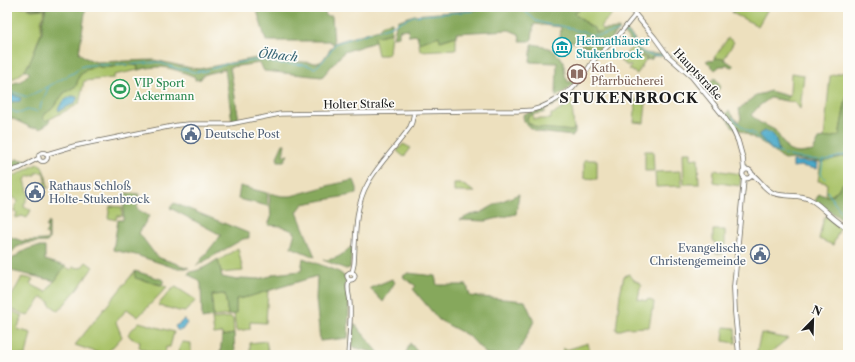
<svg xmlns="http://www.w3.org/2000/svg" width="855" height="362" font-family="'Libre Caslon Text',serif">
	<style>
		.green { fill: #a9c268; stroke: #626f42 }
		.forest { fill: #86a85c; stroke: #51623c; fill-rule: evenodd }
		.water { fill: #4aa9c9; stroke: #336272 }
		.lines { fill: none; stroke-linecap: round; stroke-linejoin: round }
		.stream { stroke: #4aa9c9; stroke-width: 1 }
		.minor-casing { stroke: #656155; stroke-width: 5 }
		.major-casing { stroke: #656155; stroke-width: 5.5 }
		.minor { stroke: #fff; stroke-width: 3.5 }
		.major { stroke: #fff; stroke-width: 4 }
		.labels { text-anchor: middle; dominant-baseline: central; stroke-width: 3.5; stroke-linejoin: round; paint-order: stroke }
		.culture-label { font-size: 11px; fill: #0d838f; stroke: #fdfcf7; text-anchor: start }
		.education-label { font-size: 11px; fill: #785e54; stroke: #fdfcf7; text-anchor: start }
		.street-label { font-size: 11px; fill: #1c1c1c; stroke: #fdfcf7 }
		.leisure-label { font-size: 11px; fill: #27864d; stroke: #fdfcf7; text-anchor: start }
		.service-label { font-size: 11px; fill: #4e5e75; stroke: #fdfcf7; text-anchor: start }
		.water-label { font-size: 12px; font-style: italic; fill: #336272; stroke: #fdfcf7 }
		.district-label { font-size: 15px; font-weight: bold; letter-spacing: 1px; fill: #1c1c1c; stroke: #fdfcf7 }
	</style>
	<rect width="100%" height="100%" fill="#fdfcf7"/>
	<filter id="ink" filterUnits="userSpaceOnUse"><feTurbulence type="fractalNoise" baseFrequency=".025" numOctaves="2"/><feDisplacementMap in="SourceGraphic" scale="8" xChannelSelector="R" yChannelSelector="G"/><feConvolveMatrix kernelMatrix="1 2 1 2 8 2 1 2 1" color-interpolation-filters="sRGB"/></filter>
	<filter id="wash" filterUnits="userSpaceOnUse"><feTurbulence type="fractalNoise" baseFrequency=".012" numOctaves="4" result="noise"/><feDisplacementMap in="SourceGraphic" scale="16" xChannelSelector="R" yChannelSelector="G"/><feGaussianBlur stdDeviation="0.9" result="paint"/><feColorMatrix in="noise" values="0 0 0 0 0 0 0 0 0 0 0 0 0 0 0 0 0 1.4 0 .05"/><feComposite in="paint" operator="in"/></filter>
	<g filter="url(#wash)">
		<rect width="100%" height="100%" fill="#ede0be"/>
		<path class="green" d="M7 7H24L32 10 45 9C44 14 41 19 41 24 41 30 42 24 41 30 41 35 39 39 37 43 32 58 25 78 7 80Z
			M583 7H602L612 14 600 27 603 30 600 32H595V29L591 27 574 13Z
			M734 7H769L758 26 732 13Z
			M391 33 389 53 386 55H378L374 37Z
			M439 36 441 41 456 36V49L420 51 419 43Z
			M728 38 734 42 724 59 714 58Z
			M631 42 636 53 646 59 637 74 629 69 631 66 629 64 628 66 620 61 623 55 628 56 627 52 630 50 631 48 629 45Z
			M123 64 126 66 131 65 138 66V70L114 75V78L84 81 79 104 46 121 43 118 45 114 52 109 64 93 76 86 79 76 86 70 96 66 104 68 106 67H113Z
			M848 71V89L839 136 824 139 830 76Z
			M791 73 804 75 800 109 795 102 786 101 790 93Z
			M570 95 573 116 574 131 538 128 528 123 527 117 533 113V119H551V114L555 113 565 107 561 100Z
			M636 99 646 103 644 123 634 122Z
			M403 144 411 148 404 157 397 151Z
			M645 151H653L654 171H645Z
			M683 152H691V159L698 158 699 184H684Z
			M848 156V178L839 187 840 189 836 191 833 195 826 196 827 183 818 181 821 161Z
			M584 160H597V179L584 178Z
			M37 164H39L42 166 46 177 48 188 44 187 43 183 46 182 43 172 36 173V175L27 177 25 180 29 195 24 205V207L31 210 27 218 22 216 16 218H15L17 213 14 212 15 205 18 202C17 198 11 197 7 197V176L16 175Z
			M714 170 741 174 740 186 713 182Z
			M681 171 682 186 656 187 655 172Z
			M454 183H460L475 192H454Z
			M110 206 122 207V216H117L116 220 108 218Z
			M826 216 840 228 833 245 819 239 824 217Z
			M713 230H725V243L723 254 715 253V243L713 240Z
			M238 248 243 271 221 273 218 261Z
			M86 262 93 267 77 290 72 295 59 311 49 304 50 302 42 297 28 316 7 307V305L22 277 33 279 30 284 46 292 65 266 71 270 73 267 81 268Z
			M135 271 136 278 167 287 138 317 127 309 116 322 122 337 105 355 75 345Z
			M629 274 634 280 640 283 642 285 640 288 638 299 646 301 648 299 654 302 653 310H652L649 327 626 328 621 330H616L620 294 624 276Z
			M176 287 196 300 185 312 179 311 158 305 171 290Z
			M268 290 266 323 250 322V329L237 331 236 330 234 314 236 313V299L248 297Z
			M225 294 228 315 213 317 212 295Z
			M7 309 23 316 17 329 31 333 26 355H7Z
			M231 317 233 319 234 334 222 336V333L214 334 212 319Z
			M139 322 174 332 170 347H166L165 354 144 350 139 347 140 342 131 338 128 334Z
			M724 327 735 328 736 343 723 341Z
			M761 333 784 338H788L771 352 769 355H756Z
			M266 341 269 355H250V343Z
			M183 342 191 343V355H177L180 346Z
			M588 343 590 353 580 355H562L563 348 566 350Z"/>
		<path class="forest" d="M27 7H86L79 53 86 58 96 62 154 60 191 68 199 69 267 56 276 60 317 63 322 61 334 44 329 41H266L256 7H324L326 16H332L334 43 379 29 383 24 392 22 391 33 374 37 375 42 344 52 322 77 264 71 260 63 230 67 239 120 232 121 225 69 203 75 201 79 195 80V77C186 73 169 67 160 67 153 67 146 68 138 70V66L132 65 126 66 123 64 113 67H106L104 68 96 66 86 70 79 76 76 86 64 93 52 109 45 114 43 118 46 121 49 119 50 122 39 129 38 127 32 128 7 116V100L11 102 19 101 20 99 14 95 7 92V85L21 81 30 73 25 70 29 64 36 47 42 32V23L46 8 32 9Z
			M476 7H583L574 13 591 27H593L595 29 596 32H600L603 30 620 29 599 51 564 39 560 40 561 27 534 24 532 39 530 41H520L519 34 509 30 456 33V36L440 41 439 36 419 43 417 35 409 36 408 29 399 30V36L393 37 397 21 414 15 476 10Z
			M626 30 635 39 634 40C640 55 647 54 662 54L663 56H653L652 59 646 60 647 58 636 52 630 41 623 33Z
			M532 44 544 46 545 47C555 49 556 55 564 61L565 76 569 83 573 78 577 81 568 89 556 97 557 63 530 62Z
			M714 58 724 59 734 66 732 68 731 66 730 67 726 64 725 66H720L715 70 706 61 708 60 713 61Z
			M715 78 721 86 719 87 720 88 711 95 704 86Z
			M848 89V155L822 162 792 159 784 160 763 143 732 126 724 115 729 111 738 122 741 119 739 109 756 95 765 93 770 91 788 96 786 101 770 98 759 106 751 115 759 122 775 130 788 150 793 152 800 153 813 151 819 139 839 136ZM759 134 776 139 777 146 779 150H775Z
			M571 92V94L562 100V101L553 105V107H552L551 106 544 110 545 112C538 115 535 112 527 117L528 123 538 128 573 131 574 128H575V133L573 136 538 132C530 129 523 124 523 115 527 112 535 112 541 110 551 106 561 98 571 92Z
			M283 144H285L283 156 288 155 284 161H278L277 157Z
			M17 159 29 161 17 166 7 168V161H14Z
			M848 178V224L815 201 819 194 826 196 833 195 836 191 839 189V187Z
			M354 180 357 188V194L303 204 297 212 315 257 291 247 295 232 281 226 268 225 271 218 269 193 282 196H291L331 185Z
			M240 186 267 193 268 206 238 199Z
			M125 193 139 194 137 209 149 216 139 233 157 257 189 268H175L136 255 113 250 118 220H123Z
			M519 194 516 214 486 221 460 220 470 215 480 213 500 202Z
			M174 203 248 233 249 234V238L243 239 196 266 221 235 170 208Z
			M49 222V240L47 242 27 243 17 247 7 257V237H11L22 241 46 240 48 239V235L45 234 48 228 46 227Z
			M352 246 350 268 346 269 323 260C339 259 340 256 352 246Z
			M35 247H45V260L65 266 55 281 7 270V263C16 256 24 249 35 247Z
			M303 258 339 272 344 276 346 281 345 286 349 302 348 338 320 341 316 299 317 276 248 297 236 299V314L228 315 225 294 212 295 213 317 202 319 201 284 199 280 189 275V272C200 271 209 265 218 259L222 277 237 280 241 278 258 279 271 276 273 274 301 271Z
			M135 271 164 280 162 285 135 278Z
			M408 273 435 276 437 285H467L470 296 525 301 534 321 517 355H487L469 336 439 320 413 289 416 286 404 278 403 276Z
			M392 279 395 282 383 302 370 288Z
			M354 323 379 353 380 354 352 347Z
			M234 334 235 354H220L222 336Z
			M410 343 420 355H405Z"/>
		<path class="water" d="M7 92 21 98 20 101C15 102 11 102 7 100Z
			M72 96 77 97V99L75 103 59 111 58 110C61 102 65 100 72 96Z
			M764 131C777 132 776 142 779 152L772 149 759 136V134Z
			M793 161 818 163 817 169 800 166 793 167Z
			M184 319 187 323 182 330H177L175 326 179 324Z"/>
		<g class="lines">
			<path class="stream" d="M519 7 532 17 536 21 550 25 562 26 573 29 577 31C583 30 586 34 592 35 601 36 611 33 619 31
				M479 10 483 9H489L494 7
				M624 32C632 34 633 40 636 46 638 51 647 55 652 55 657 56 661 55 666 55
				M671 55 678 56
				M43 89 48 87
				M7 90 27 97 41 90
				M7 109 12 110 14 112 21 113C26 110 32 108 37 112
				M40 109C41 100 46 95 49 86L75 72C78 70 79 67 83 66 92 64 102 65 111 65 117 65 122 63 127 65L158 62 178 69H185L193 72 205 71 225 64 260 60H264L274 63 306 65 315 68 323 61 336 43 391 26 413 16 474 11
				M732 117 736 121 748 132H752L757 136
				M749 132 753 136
				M756 138C766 141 769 151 779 153
				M778 151C784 158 809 159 819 160
				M821 160H827L848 154
				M823 160 821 174 825 179
				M827 191 833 201 848 221"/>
		</g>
	</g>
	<g filter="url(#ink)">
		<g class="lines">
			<defs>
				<path id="minor" d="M38.5 157a4.5 4.5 0 1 1 9 0a4.5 4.5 0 1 1-9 0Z
					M47 154 74 146 178 125 189 124H230L280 114 472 111H518L532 110 539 108 554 101 572 89 584 75 593 61 618 36 635 15
					M7 172 20 168 39 158
					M347 276a4 4 0 1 1 8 0a4 4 0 1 1-8 0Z
					M352 273 354 264C356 237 354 207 368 183 379 163 397 146 410 127L412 122 414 112
					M348 355C349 338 351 321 350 304 350 294 346 291 349 280"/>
				<path id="major" d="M629 7 655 38 668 56 692 77 722 114 733 130 738 141 743 159 744 171
					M742.5 174a4.5 4.5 0 1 1 9 0a4.5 4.5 0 1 1-9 0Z
					M752 174C760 180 764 189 773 193 786 198 801 193 813 201 825 209 835 222 848 228
					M739 355 735 312 734 287 744 177"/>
			</defs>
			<use href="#minor" class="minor-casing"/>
			<use href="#major" class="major-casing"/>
			<use href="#minor" class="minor"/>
			<use href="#major" class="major"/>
		</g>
	</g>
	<defs>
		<symbol id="museum-ring" viewBox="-11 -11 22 22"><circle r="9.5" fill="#fdfcf7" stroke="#0f9aa8" stroke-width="1.5"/><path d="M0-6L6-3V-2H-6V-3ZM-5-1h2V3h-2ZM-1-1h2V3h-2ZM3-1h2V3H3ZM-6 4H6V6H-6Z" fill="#0f9aa8"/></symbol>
		<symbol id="library-ring" viewBox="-11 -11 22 22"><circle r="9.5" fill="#fdfcf7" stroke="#8d6e63" stroke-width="1.5"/><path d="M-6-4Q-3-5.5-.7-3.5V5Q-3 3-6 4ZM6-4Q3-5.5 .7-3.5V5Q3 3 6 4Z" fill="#8d6e63"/></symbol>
		<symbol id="stadium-ring" viewBox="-11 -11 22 22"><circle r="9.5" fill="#fdfcf7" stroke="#2e9e5b" stroke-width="1.5"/><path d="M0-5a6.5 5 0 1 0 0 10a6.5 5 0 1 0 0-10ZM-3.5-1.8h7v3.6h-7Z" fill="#2e9e5b"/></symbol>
		<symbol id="civic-ring" viewBox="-11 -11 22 22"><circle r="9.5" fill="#fdfcf7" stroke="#5c6f8a" stroke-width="1.5"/><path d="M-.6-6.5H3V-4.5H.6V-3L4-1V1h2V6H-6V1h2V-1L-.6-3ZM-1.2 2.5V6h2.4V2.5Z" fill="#5c6f8a"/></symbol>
	</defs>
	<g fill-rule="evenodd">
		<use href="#museum-ring" x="551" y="36" width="22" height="22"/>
		<use href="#library-ring" x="566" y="63" width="22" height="22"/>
		<use href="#stadium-ring" x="109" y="78" width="22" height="22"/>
		<use href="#civic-ring" x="180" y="123" width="22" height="22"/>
		<use href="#civic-ring" x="24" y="181" width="22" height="22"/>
		<use href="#civic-ring" x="749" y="243" width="22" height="22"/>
	</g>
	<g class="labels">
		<g class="culture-label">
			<text x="576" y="41">Heimathäuser<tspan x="576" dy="13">Stukenbrock</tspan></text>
		</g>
		<g class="education-label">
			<text x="591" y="68">Kath.<tspan x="591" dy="13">Pfarrbücherei</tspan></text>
		</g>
		<g class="street-label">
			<text transform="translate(698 74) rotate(47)">Hauptstraße</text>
			<text transform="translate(359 104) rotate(-1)">Holter Straße</text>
		</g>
		<g class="leisure-label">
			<text x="134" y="83">VIP Sport<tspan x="134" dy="13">Ackermann</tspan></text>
		</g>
		<g class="service-label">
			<text x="205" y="134">Deutsche Post</text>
			<text x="49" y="186">Rathaus Schloß<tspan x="49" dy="13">Holte-Stukenbrock</tspan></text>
			<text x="746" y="248" text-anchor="end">Evangelische<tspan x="746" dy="13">Christengemeinde</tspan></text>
		</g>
		<g class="water-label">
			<text transform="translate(278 55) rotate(6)">Ölbach</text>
		</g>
		<g class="district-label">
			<text x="629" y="97">STUKENBROCK</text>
		</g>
	</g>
	<rect width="855" height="362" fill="none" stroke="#fdfcf7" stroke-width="24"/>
	<g transform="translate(813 320) rotate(23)" stroke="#fdfcf7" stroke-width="3" paint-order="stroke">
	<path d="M0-3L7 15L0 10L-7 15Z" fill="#1c1c1c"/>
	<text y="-6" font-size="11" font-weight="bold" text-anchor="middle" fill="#1c1c1c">N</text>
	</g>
</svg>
